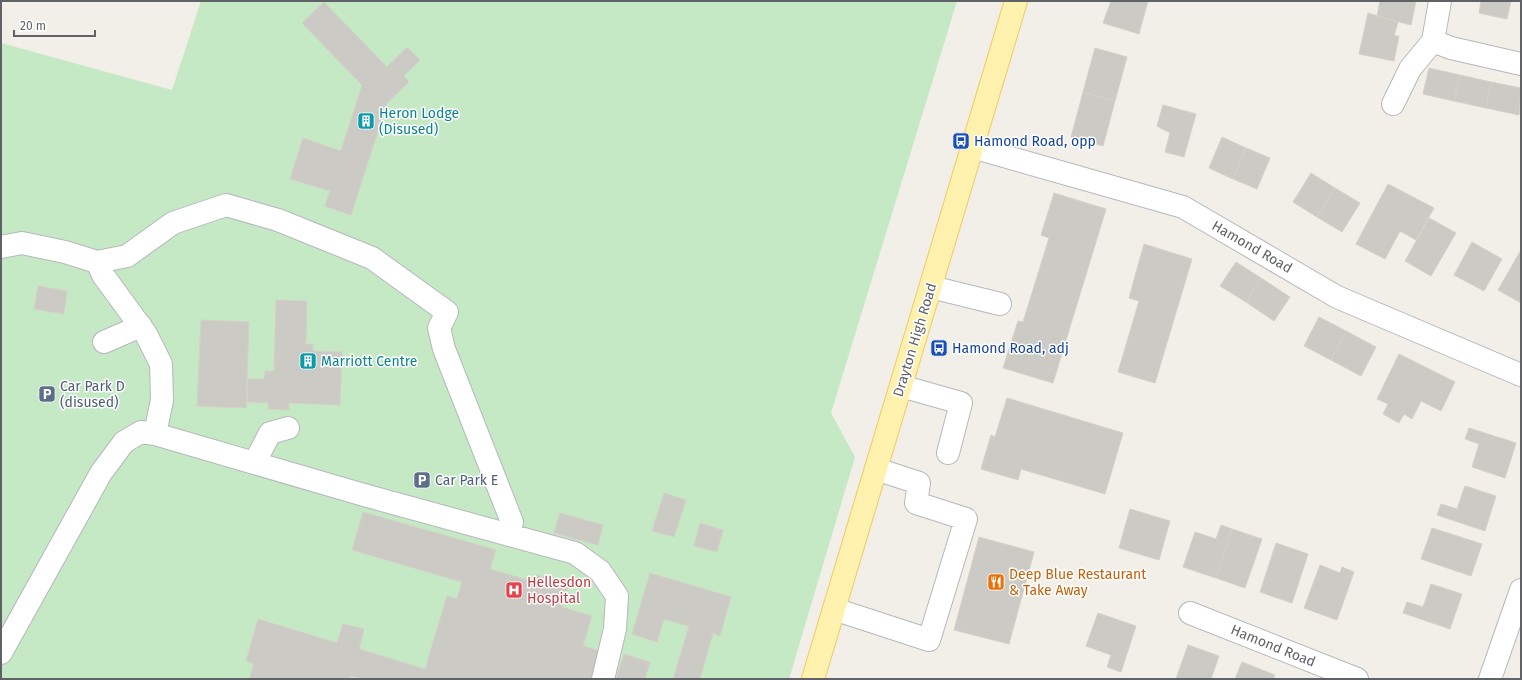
<svg xmlns="http://www.w3.org/2000/svg" width="1522" height="680" font-family="'Fira Sans',sans-serif">
	<style>
		.green { fill: #c5e8c5 }
		.building { fill: #cccac5; stroke: #d6d1c6 }
		.lines { fill: none; stroke-linecap: round; stroke-linejoin: round }
		.minor-casing { stroke: #b5b8bc; stroke-width: 24 }
		.major-casing { stroke: #f2c960; stroke-width: 24 }
		.minor { stroke: #fff; stroke-width: 22 }
		.major { stroke: #fff2af; stroke-width: 22 }
		.labels { text-anchor: middle; dominant-baseline: central; stroke-width: 3; stroke-linejoin: round; paint-order: stroke }
		.culture-label { font-size: 14px; fill: #0d838f; stroke: #fff; text-anchor: start }
		.transit-label { font-size: 14px; fill: #164399; stroke: #fff; text-anchor: start }
		.street-label { font-size: 14px; fill: #5f6368; stroke: #fff }
		.service-label { font-size: 14px; fill: #4e5e75; stroke: #fff; text-anchor: start }
		.food-label { font-size: 14px; fill: #c56008; stroke: #fff; text-anchor: start }
		.health-label { font-size: 14px; fill: #be3a42; stroke: #fff; text-anchor: start }
	</style>
	<rect width="100%" height="100%" fill="#f1efe8"/>
	<path class="green" d="M201 1H957L831 413 855 457 789 679H1V43L172 90Z"/>
	<path class="building" d="M1111 1H1148L1139 34 1103 23Z
		M1380 1H1416L1411 25 1377 16Z
		M1481 1H1511L1507 19 1479 13Z
		M324 2 387 67 407 47 420 60 404 76 409 82 387 103 351 215 325 206 330 191 290 179 303 138 341 151 362 85 302 23Z
		M1368 13 1398 22 1394 36H1399L1394 61 1359 54Z
		M1095 48 1127 57 1115 101 1083 92Z
		M1429 68 1460 75 1454 101 1423 94Z
		M1460 75 1491 82 1486 108 1454 101Z
		M1491 82 1521 88 1519 115 1486 108Z
		M1083 92 1115 101 1103 146 1071 137Z
		M1163 105 1196 114 1184 157 1165 152 1170 133 1157 126Z
		M1222 137 1246 148 1233 179 1209 168Z
		M1246 148 1270 158 1257 189 1233 179Z
		M1311 173 1335 188 1317 217 1293 202Z
		M1388 184 1434 208 1416 240 1400 231 1385 259 1356 244Z
		M1335 188 1360 203 1342 232 1317 217Z
		M1054 193 1106 209 1053 383 1003 368 1018 321 1023 322 1049 238 1041 235Z
		M1429 218 1456 233 1431 276 1405 261Z
		M1472 242 1502 259 1484 291 1454 275Z
		M1144 244 1192 259 1155 383 1118 372 1139 301 1129 298Z
		M1521 250V303L1498 290Z
		M1236 262 1261 278 1246 302 1220 286Z
		M1261 278 1290 297 1274 321 1246 302Z
		M38 286 67 291 64 314 34 309Z
		M276 300 307 301 306 344H313V351L342 352 340 405 289 403V410L268 409V403L247 402 248 379H264L265 371H274Z
		M1319 317 1346 331 1331 360 1304 346Z
		M201 320 249 322 246 408 197 406Z
		M1346 331 1376 347 1361 376 1331 360Z
		M1399 354 1455 382 1441 411 1421 401 1412 419 1404 414 1399 423 1383 414 1388 404 1377 399Z
		M1007 398 1123 433 1105 494 1021 469 1018 480 981 469 991 435 995 437Z
		M1469 428 1516 443 1505 478 1472 467 1479 444 1465 439Z
		M1465 486 1496 496 1485 531 1437 515 1441 504 1457 509Z
		M664 493 686 500 674 537 652 531Z
		M1130 509 1170 521 1159 560 1119 548Z
		M363 512 496 550 490 569 535 582 537 575 569 585 562 607 592 616 583 646 601 651 593 679H363L351 676 350 679H249L254 664 246 661 258 619 337 643 343 624 364 629 359 649 425 669 447 596 457 599 462 582 352 550Z
		M560 513 603 525 598 545 554 533Z
		M700 523 723 530 717 552 694 546Z
		M1221 525 1232 529 1216 578 1183 567 1195 532 1216 539Z
		M1432 528 1482 544 1471 576 1421 559Z
		M1232 529 1262 539 1245 588 1216 578Z
		M979 537 1034 552 1009 644 954 630Z
		M1276 543 1308 554 1292 603 1260 592Z
		M1320 565 1340 573 1342 567 1354 572 1337 620 1304 608Z
		M650 573 731 597 720 636 713 633 700 679H673L689 626 664 619 657 642 632 634Z
		M1431 584 1462 594 1450 629 1403 613 1407 602 1423 607Z
		M1098 613 1136 626 1121 672 1107 667 1111 655 1086 646Z
		M1188 645 1219 656 1211 679H1176Z
		M624 654 650 662 645 679H616Z
		M1242 662 1275 675 1273 679H1235Z"/>
	<g class="lines">
		<defs>
			<path id="minor" d="M1440 1 1433 41 1451 48 1521 64
				M1393 104 1410 69 1433 41
				M972 147 1183 207 1337 297 1521 375
				M1 247 22 243 65 252 97 262 127 256 173 223 226 205 278 220 372 258 447 312 439 328 444 349 512 522 509 535
				M97 262 103 275 146 334 161 364 162 400 155 434
				M931 287 1000 304
				M104 342 141 326
				M901 386 961 403 948 453
				M255 462 270 433 288 428
				M834 609 929 640 966 519 916 503 919 483 876 469
				M1190 613 1357 679
				M1 653 101 473 124 442 141 432 155 434 364 495 575 553 600 571 617 596 615 629 603 679
				M1490 679 1521 590"/>
			<path id="major" d="M813 679 1016 1"/>
		</defs>
		<use href="#minor" class="minor-casing"/>
		<use href="#major" class="major-casing"/>
		<use href="#minor" class="minor"/>
		<use href="#major" class="major"/>
	</g>
	<defs>
		<symbol id="building-square" viewBox="-11 -11 22 22"><rect x="-9" y="-9" width="18" height="18" rx="4" fill="#0f9aa8" stroke="#fff"/><path d="M-4-6H4V6H1V3H-1V6H-4ZM-2.5-4.3h1.7v1.8h-1.7ZM.8-4.3h1.7v1.8H.8ZM-2.5-1h1.7V.8h-1.7ZM.8-1h1.7V.8H.8Z" fill="#fff"/></symbol>
		<symbol id="bus-square" viewBox="-11 -11 22 22"><rect x="-9" y="-9" width="18" height="18" rx="4" fill="#1a4fb4" stroke="#fff"/><path d="M-5-6H5V4H4V6H2V4H-2V6H-4V4H-5ZM-3.5-4V0h7V-4ZM-3.5 1.2v1.5H-2V1.2ZM2 1.2v1.5H3.5V1.2Z" fill="#fff"/></symbol>
		<symbol id="parking-square" viewBox="-11 -11 22 22"><rect x="-9" y="-9" width="18" height="18" rx="4" fill="#5c6f8a" stroke="#fff"/><path d="M-3.5-5.5H1a3.5 3.5 0 0 1 0 7H-1V5.5H-3.5ZM-1-3.4V-.6H.8a1.4 1.4 0 0 0 0-2.8Z" fill="#fff"/></symbol>
		<symbol id="restaurant-square" viewBox="-11 -11 22 22"><rect x="-9" y="-9" width="18" height="18" rx="4" fill="#e8710a" stroke="#fff"/><path d="M-5-6h1v4h1v-4h1v4h1v-4h1v5L-1.5 .5V6h-2V.5L-5-1ZM5-6V6H3V1.5H1.5Q1.5-4 5-6Z" fill="#fff"/></symbol>
		<symbol id="hospital-square" viewBox="-11 -11 22 22"><rect x="-9" y="-9" width="18" height="18" rx="4" fill="#e0444e" stroke="#fff"/><path d="M-5-5h3v3.5h4V-5h3V5h-3V1.5h-4V5h-3Z" fill="#fff"/></symbol>
	</defs>
	<g fill-rule="evenodd">
		<use href="#building-square" x="356" y="111" width="20" height="20"/>
		<use href="#bus-square" x="951" y="131" width="20" height="20"/>
		<use href="#bus-square" x="929" y="338" width="20" height="20"/>
		<use href="#building-square" x="298" y="351" width="20" height="20"/>
		<use href="#parking-square" x="37" y="384" width="20" height="20"/>
		<use href="#parking-square" x="412" y="470" width="20" height="20"/>
		<use href="#restaurant-square" x="986" y="572" width="20" height="20"/>
		<use href="#hospital-square" x="504" y="580" width="20" height="20"/>
	</g>
	<g class="labels">
		<g class="culture-label">
			<text x="379" y="113">Heron Lodge<tspan x="379" dy="16">(Disused)</tspan></text>
			<text x="321" y="361">Marriott Centre</text>
		</g>
		<g class="transit-label">
			<text x="974" y="141">Hamond Road, opp</text>
			<text x="952" y="348">Hamond Road, adj</text>
		</g>
		<g class="street-label">
			<text transform="translate(1252 247) rotate(30)">Hamond Road</text>
			<text transform="translate(915 340) rotate(-73)">Drayton High Road</text>
			<text transform="translate(1273 646) rotate(22)">Hamond Road</text>
		</g>
		<g class="service-label">
			<text x="60" y="386">Car Park D<tspan x="60" dy="16">(disused)</tspan></text>
			<text x="435" y="480">Car Park E</text>
		</g>
		<g class="food-label">
			<text x="1009" y="574">Deep Blue Restaurant<tspan x="1009" dy="16">&amp; Take Away</tspan></text>
		</g>
		<g class="health-label">
			<text x="527" y="582">Hellesdon<tspan x="527" dy="16">Hospital</tspan></text>
		</g>
	</g>
	<rect width="1522" height="680" fill="none" stroke="#5f6368" stroke-width="4"/>
	<path d="M14 30v6h81v-6" fill="none" stroke="#5f6368" stroke-width="2"/>
	<text x="20" y="30" font-size="12" fill="#5f6368" stroke="#ffffff" stroke-width="3" paint-order="stroke">20 m</text>
</svg>
